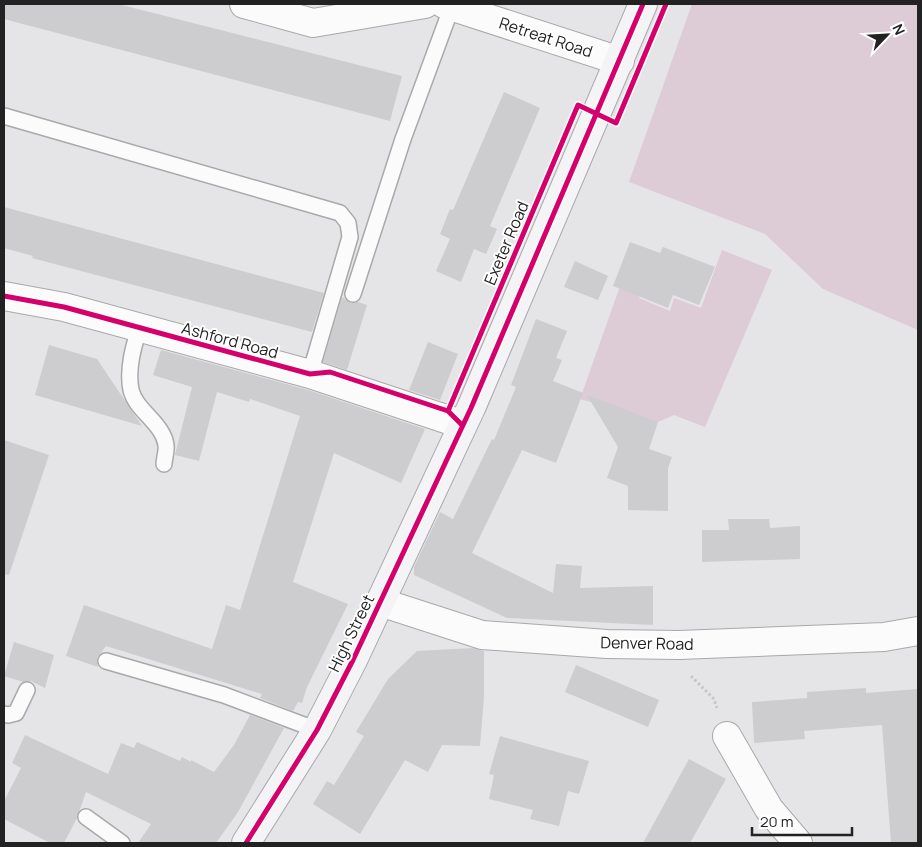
<svg xmlns="http://www.w3.org/2000/svg" width="922" height="847" font-family="Manrope,sans-serif">
	<style>
		.green { fill: #ddcbd5 }
		.building { fill: #cdcdcf }
		.lines { fill: none; stroke-linecap: round; stroke-linejoin: round }
		.lane-casing { stroke: #a9a9ab; stroke-width: 18 }
		.street-casing { stroke: #a9a9ab; stroke-width: 30 }
		.secondary-casing { stroke: #a9a9ab; stroke-width: 30 }
		.path { stroke: #c6c6c8; stroke-width: 3; stroke-dasharray: 2.5 2.5; stroke-linecap: butt }
		.lane { stroke: #fbfbfb; stroke-width: 15 }
		.street { stroke: #fbfbfb; stroke-width: 28 }
		.secondary { stroke: #f4f3f5; stroke-width: 28 }
		.cycleway-casing { stroke: #fff; stroke-width: 8 }
		.cycleway { stroke: #d6006c; stroke-width: 5 }
		.labels { text-anchor: middle; dominant-baseline: central; stroke-width: 4; stroke-linejoin: round; paint-order: stroke }
		.street-label { font-size: 16px; fill: #222223; stroke: #fff }
	</style>
	<rect width="100%" height="100%" fill="#e5e5e7"/>
	<path class="green" d="M692 4H918V330L823 289 765 234 629 182Z
		M722 250 772 270 705 427 674 415 658 422 580 399 624 275 644 282 639 298 670 311 674 298 701 308Z"/>
	<path class="building" d="M4 4H118L402 76 390 121 4 19Z
		M504 92 540 108 490 226 497 229 486 254 474 249 461 282 436 271 450 239 440 234 450 209 453 210Z
		M4 207 324 293 312 332 32 258 33 256 4 248Z
		M630 242 660 253 663 247 715 267 699 305 673 295 668 308 613 286Z
		M575 261 608 276 598 300 564 287Z
		M342 297 351 303 358 302 367 305 347 370 323 362Z
		M536 319 567 331 556 358 562 360 553 381 583 393 556 463 522 450 472 553 553 593 556 564 582 566 580 588 653 586V625L507 618 414 575V567L440 512 453 519 492 439 494 440 516 387 511 385Z
		M428 342 458 354 440 400 409 390Z
		M49 345 97 359 142 426 35 395Z
		M161 350 305 389 425 429 401 483 334 453 293 582 348 604 307 687 302 703 298 702 293 711 260 698 262 694 106 646 97 658 98 667 66 656 84 605 212 649 226 605 240 610 300 416 250 399 249 402 217 392 199 461 175 455 192 387 153 375Z
		M587 395 658 422 649 449 672 457 668 468V511L628 510V486L607 478 618 447Z
		M4 440 49 455 9 575 4 574Z
		M728 519H769L770 528 800 526V559L702 562V530H729Z
		M14 642 54 655 45 688 31 681 23 682 4 676Z
		M473 648 484 651V697L480 746 442 745 428 772 405 760 360 834 313 804 327 781 334 785 364 736 356 732 388 679 417 651Z
		M576 665 659 700 648 727 565 692Z
		M866 688V693L918 689V843H891L882 725 804 731 805 739 754 743 752 702 807 698V692Z
		M250 715 284 728 238 812 216 843H138L151 824 86 792 77 818 64 843H50L4 819V801L21 768 12 763 25 735 108 774 121 743 134 748 137 742 180 761 182 757 191 762V760L214 772 234 745Z
		M500 736 589 761 579 794 568 791 559 826 530 819 533 810 489 799 494 775 489 774Z
		M689 759 726 779 690 843H643Z"/>
	<g class="lines">
		<defs>
			<path id="lane" d="M4 116 340 213 348 223 350 237 310 374
				M353 294 403 139 452 6
				M139 329C133 348 127 370 131 390 136 411 163 423 166 445 167 451 164 459 164 464
				M106 661 224 695 317 730
				M4 714 8 715 16 713 27 690
				M86 817 122 843"/>
			<path id="street" d="M244 4 313 23 425 4
				M444 4 620 61
				M4 296 64 307 310 374 461 424
				M380 602 482 635 607 644 679 645 884 637 918 631
				M727 736 769 809 798 843"/>
			<path id="secondary" d="M246 843 317 730 353 660 471 408 643 4"/>
		</defs>
		<use href="#lane" class="lane-casing"/>
		<use href="#street" class="street-casing"/>
		<use href="#secondary" class="secondary-casing"/>
		<path class="path" d="M691 676 714 699 717 708"/>
		<use href="#lane" class="lane"/>
		<use href="#street" class="street"/>
		<use href="#secondary" class="secondary"/>
		<defs>
			<path id="cycleway" d="M4 296 64 307 310 374 330 372 448 411 461 424
				M448 411 578 105 616 123 666 4
				M246 843 317 730 353 660 471 408 643 4"/>
		</defs>
		<use href="#cycleway" class="cycleway-casing"/>
		<use href="#cycleway" class="cycleway"/>
	</g>
	<g class="labels">
		<g class="street-label">
			<text transform="translate(546 37) rotate(18)">Retreat Road</text>
			<text transform="translate(506 243) rotate(-67)">Exeter Road</text>
			<text transform="translate(230 340) rotate(15)">Ashford Road</text>
			<text transform="translate(351 633) rotate(-64)">High Street</text>
			<text transform="translate(647 643) rotate(1)">Denver Road</text>
		</g>
	</g>
	<rect width="922" height="847" fill="none" stroke="#222223" stroke-width="10"/>
	<g transform="translate(887 35) rotate(65)" stroke="#ffffff" stroke-width="4" paint-order="stroke">
	<path d="M0-4L9 19L0 12L-9 19Z" fill="#222223"/>
	<text y="-8" font-size="14" font-weight="bold" text-anchor="middle" fill="#222223">N</text>
	</g>
	<path d="M752 827v8h100v-8" fill="none" stroke="#222223" stroke-width="2.5"/>
	<text x="760" y="827" font-size="15" fill="#222223" stroke="#ffffff" stroke-width="4" paint-order="stroke">20 m</text>
</svg>
